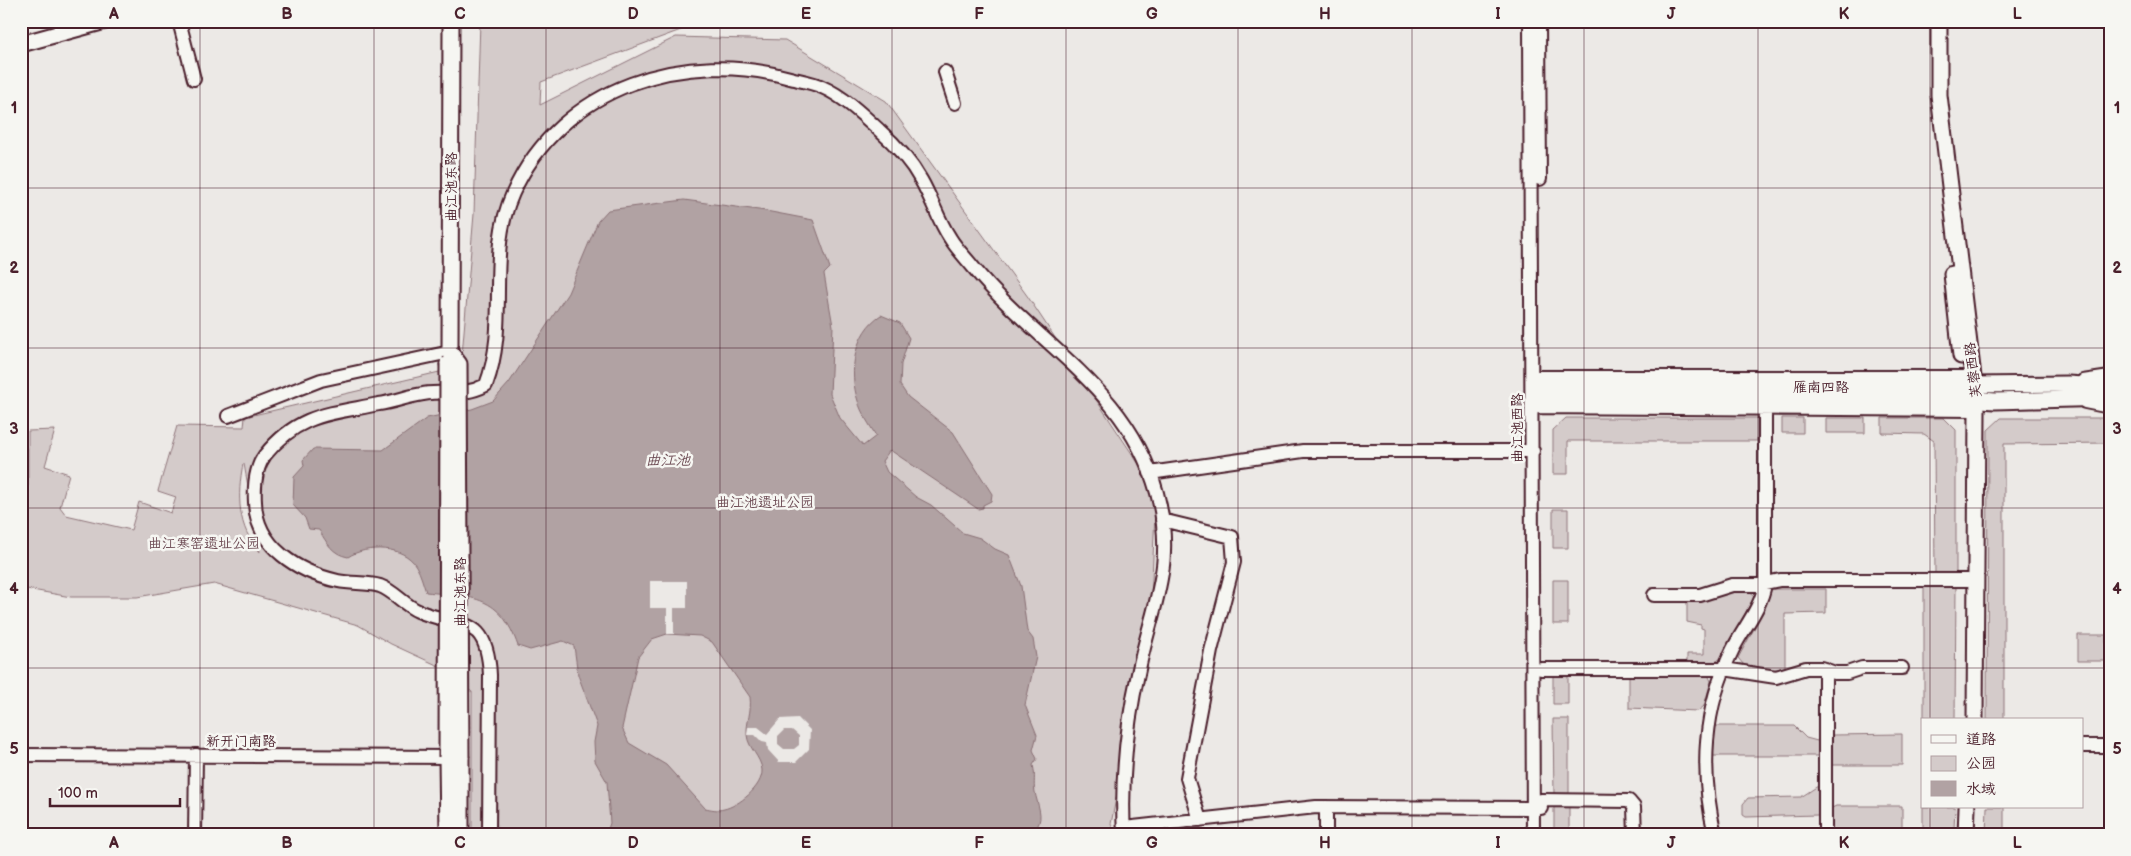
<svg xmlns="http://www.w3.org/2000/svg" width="2131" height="856" font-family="'Balsamiq Sans','LXGW WenKai TC',sans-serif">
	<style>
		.green { fill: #d4cbca; stroke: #8f757a; fill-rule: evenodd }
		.water { fill: #b1a2a3; stroke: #886e73; fill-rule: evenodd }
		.pier { fill: #ece9e6; fill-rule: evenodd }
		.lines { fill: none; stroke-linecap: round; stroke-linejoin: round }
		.minor-casing { stroke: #4a1f2b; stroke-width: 16 }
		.major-casing { stroke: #4a1f2b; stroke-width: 19 }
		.minor { stroke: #f6f6f2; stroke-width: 12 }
		.major { stroke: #f6f6f2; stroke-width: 15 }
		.major-bridge-casing { stroke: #4a1f2b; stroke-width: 19; stroke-linecap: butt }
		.major-bridge { stroke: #f6f6f2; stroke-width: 15 }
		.grid { fill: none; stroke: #4a1f2b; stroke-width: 1; stroke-opacity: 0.55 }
		.labels { text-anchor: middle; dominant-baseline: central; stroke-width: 5; stroke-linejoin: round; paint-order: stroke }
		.street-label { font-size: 14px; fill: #4a1f2b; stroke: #f6f6f2 }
		.park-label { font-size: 14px; fill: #6c4a53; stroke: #f6f6f2 }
		.water-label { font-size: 15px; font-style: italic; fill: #6e4d55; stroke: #f6f6f2 }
		.neatline { fill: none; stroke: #4a1f2b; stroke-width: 2 }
		.grid-label { font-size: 16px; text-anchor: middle; font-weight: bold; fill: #4a1f2b }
	</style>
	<rect width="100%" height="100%" fill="#ece9e6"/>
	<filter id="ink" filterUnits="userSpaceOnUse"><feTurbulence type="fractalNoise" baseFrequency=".02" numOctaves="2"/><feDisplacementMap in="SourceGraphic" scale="10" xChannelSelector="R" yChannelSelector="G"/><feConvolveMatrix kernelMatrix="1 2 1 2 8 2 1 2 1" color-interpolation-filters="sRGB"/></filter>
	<g filter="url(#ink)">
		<path class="green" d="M480 21H705L541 82 540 105 676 37 785 40 886 101 1028 297 1156 490 1150 625 1111 824 1116 835H472V692L441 667 391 644 358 625 214 584 137 597H71L21 588V492L28 486V431L55 430 45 466 69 474 60 507 66 515 131 530 139 502 171 513 176 497 158 491 177 426 244 427 245 417 461 367 474 214ZM243 464H244L260 552C237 528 237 495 243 464Z
			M1566 418H1757V441H1568V474H1553V430Z
			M1782 418H1803V433H1782Z
			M1826 418H1865V433H1826Z
			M1882 418H1944L1956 430V576H1935L1934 441 1924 434 1882 433Z
			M2001 418H2110V443L2004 444V720H1987L1988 430Z
			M1553 509H1568V548H1553Z
			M1553 580H1568V624H1553Z
			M1924 584H1956L1955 720H1924Z
			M1771 589H1826V613L1785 614V669L1778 671 1744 665 1738 658 1765 609Z
			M1730 591H1751L1754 597 1720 659 1713 663H1687V654H1704V629L1701 628V625L1687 622V601L1704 600Z
			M2078 635H2106V661H2078Z
			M1553 671H1568V704H1553Z
			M1629 672 1707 673 1711 681 1704 706 1698 711 1629 708Z
			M1553 719H1569V796H1554Z
			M1715 726H1794L1806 738 1821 742 1822 756H1712Z
			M1902 734V765H1829L1830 738 1833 735Z
			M1818 786H1820V813L1817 815 1746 817 1743 815V804L1748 798 1801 797Z
			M1554 803H1569V835H1554Z
			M1836 806H1902V831H1834L1830 828V809Z
			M1923 807H1955L1954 829H1923Z
			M1987 807H2004V835H1986Z"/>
		<path class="water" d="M684 200 766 211 813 220 830 268 824 274 833 326 830 394 840 418 863 446 876 436C870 425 861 413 858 401 848 372 854 332 881 315L900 323 909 338 901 364 900 385 908 397 953 432 992 494 991 501 983 505V508L978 509 890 450 882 461 887 472 916 497 931 505 963 533 980 538 995 549 1009 555 1021 586 1027 631 1033 639 1036 657 1025 705 1037 735 1033 750 1037 759 1033 765C1036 777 1033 783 1035 792 1037 804 1044 816 1037 827L1039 835H606L610 823 607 782 595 761 594 742 597 726 578 675 574 646 563 641 530 650 518 646C500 595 474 597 426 592 423 584 421 574 416 566 404 545 366 545 348 557 332 554 327 543 319 530L309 529 305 518 293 505 294 477 304 466 303 460 313 449 383 450 427 418 472 409 493 401 509 383 568 293 598 221 608 210ZM667 634 700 636 712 642 750 697C752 712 746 722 747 735 748 748 761 757 762 770 763 787 738 806 724 809 717 811 711 809 705 808L666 765 629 743 622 728 638 657 652 639Z"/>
		<path class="pier" d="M650 581H687V608H674V634H667V608H650Z
			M798 718 810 730 809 749 796 762H779L768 750 767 743 762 742 755 735H747L748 727H758L767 734 780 719ZM784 730H792L799 736V745L794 749H784L778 744V736Z"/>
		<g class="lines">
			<defs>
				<path id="minor" d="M58 21 59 24
					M179 21 194 79
					M1530 21 1533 835
					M1539 21 1540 179
					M945 72 955 103
					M1532 377H1972
					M2083 381 2110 377
					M1532 387 1964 388
					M1532 397 1967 399
					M2085 402 2110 407
					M1532 407 1977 410
					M228 416 321 380 450 352
					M1150 473 1303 451H1533
					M1162 520 1232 537 1234 562 1211 651 1187 778 1200 820
					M1654 595H1700L1732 585H1756L1780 580H1968
					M1541 669H1724L1776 677 1806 668H1821L1835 673H1847L1862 668H1902
					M1825 669V835
					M2082 746H2110
					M21 755 456 757
					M1541 800 1629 801 1634 807 1635 835
					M1326 807V835
					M1124 828 1316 807 1541 808
					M195 835 196 755
					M489 835 490 675C487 613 461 629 418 611 404 605 394 591 380 586 366 582 352 584 338 581 298 572 256 547 255 502 254 485 255 468 265 455 299 413 330 414 379 404 394 402 408 396 423 394 447 390 463 397 486 385 510 322 485 254 513 193 561 86 686 47 794 79 803 81 814 83 822 87 843 96 863 115 879 130 895 144 911 162 921 180 932 199 938 220 950 238 956 248 965 257 973 267 1037 346 1128 387 1157 493 1176 564 1153 603 1139 669 1127 722 1121 781 1124 835
					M1715 835C1700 770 1703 709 1733 649 1744 627 1761 608 1765 584V397"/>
				<path id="major" d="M1939 21V95L1977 410 1975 720
					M21 44 105 21
					M1952 274 1961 356
					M448 364 450 352 451 21
					M1964 388 1973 385 2068 384 2110 387
					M1969 399 1995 401 2110 398
					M447 757 448 835
					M461 835V757
					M1966 835 1967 807"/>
			</defs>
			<use href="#minor" class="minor-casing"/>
			<use href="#major" class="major-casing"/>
			<use href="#minor" class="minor"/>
			<use href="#major" class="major"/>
			<defs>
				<path id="major-bridge" d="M450 352 459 364 461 757
					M447 757 448 364"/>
			</defs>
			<use href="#major-bridge" class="major-bridge-casing"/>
			<use href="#major-bridge" class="major-bridge"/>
		</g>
	</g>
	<path class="grid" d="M200 21V835M374 21V835M546 21V835M720 21V835M892 21V835M1066 21V835M1238 21V835M1412 21V835M1584 21V835M1758 21V835M1930 21V720M21 188H2110M21 348H2110M21 508H2110M21 668H2110M1930 807V835"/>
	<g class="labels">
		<g class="street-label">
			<text transform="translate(451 187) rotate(-90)">曲江池东路</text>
			<text transform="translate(1973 370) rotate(-97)">芙蓉西路</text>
			<text x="1821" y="387">雁南四路</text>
			<text transform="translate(1517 428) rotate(-90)">曲江池西路</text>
			<text transform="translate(460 592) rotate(-90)">曲江池东路</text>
			<text x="241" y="741">新开门南路</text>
		</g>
		<g class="park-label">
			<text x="765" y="502">曲江池遗址公园</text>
			<text x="204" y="543">曲江寒窑遗址公园</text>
		</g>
		<g class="water-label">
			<text x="668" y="460">曲江池</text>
		</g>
	</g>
	<rect width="2131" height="856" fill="none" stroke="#f6f6f2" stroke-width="55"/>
	<rect x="1921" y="718" width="162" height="90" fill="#f6f6f2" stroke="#b1a0a2"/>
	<rect x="1931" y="735" width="25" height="8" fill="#f6f6f2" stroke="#b1a0a2"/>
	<text x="1966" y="744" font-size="15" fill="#4a1f2b">道路</text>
	<rect x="1931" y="756" width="25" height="15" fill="#d4cbca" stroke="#b1a0a2"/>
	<text x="1966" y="768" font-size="15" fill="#4a1f2b">公园</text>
	<rect x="1931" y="781" width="25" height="15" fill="#b1a2a3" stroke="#b1a0a2"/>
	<text x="1966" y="794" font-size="15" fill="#4a1f2b">水域</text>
	<path d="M50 798v8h130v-8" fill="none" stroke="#4a1f2b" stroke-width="2.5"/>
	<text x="58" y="798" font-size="15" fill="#4a1f2b" stroke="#f6f6f2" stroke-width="4" paint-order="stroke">100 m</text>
	<rect x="28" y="28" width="2076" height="800" class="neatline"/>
	<g class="grid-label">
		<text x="114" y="19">A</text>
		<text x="287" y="19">B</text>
		<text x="460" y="19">C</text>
		<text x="633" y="19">D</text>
		<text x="806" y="19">E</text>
		<text x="979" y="19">F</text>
		<text x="1152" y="19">G</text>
		<text x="1325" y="19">H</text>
		<text x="1498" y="19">I</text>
		<text x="1671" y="19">J</text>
		<text x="1844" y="19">K</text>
		<text x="2017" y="19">L</text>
		<text x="14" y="113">1</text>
		<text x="2117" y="113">1</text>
		<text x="14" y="273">2</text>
		<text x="2117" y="273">2</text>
		<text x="14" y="434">3</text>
		<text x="2117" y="434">3</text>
		<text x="14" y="594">4</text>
		<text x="2117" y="594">4</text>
		<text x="14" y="754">5</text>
		<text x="2117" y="754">5</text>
		<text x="114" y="848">A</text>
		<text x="287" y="848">B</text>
		<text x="460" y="848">C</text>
		<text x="633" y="848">D</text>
		<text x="806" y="848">E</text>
		<text x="979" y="848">F</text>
		<text x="1152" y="848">G</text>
		<text x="1325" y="848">H</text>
		<text x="1498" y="848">I</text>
		<text x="1671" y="848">J</text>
		<text x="1844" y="848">K</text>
		<text x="2017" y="848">L</text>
	</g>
</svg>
